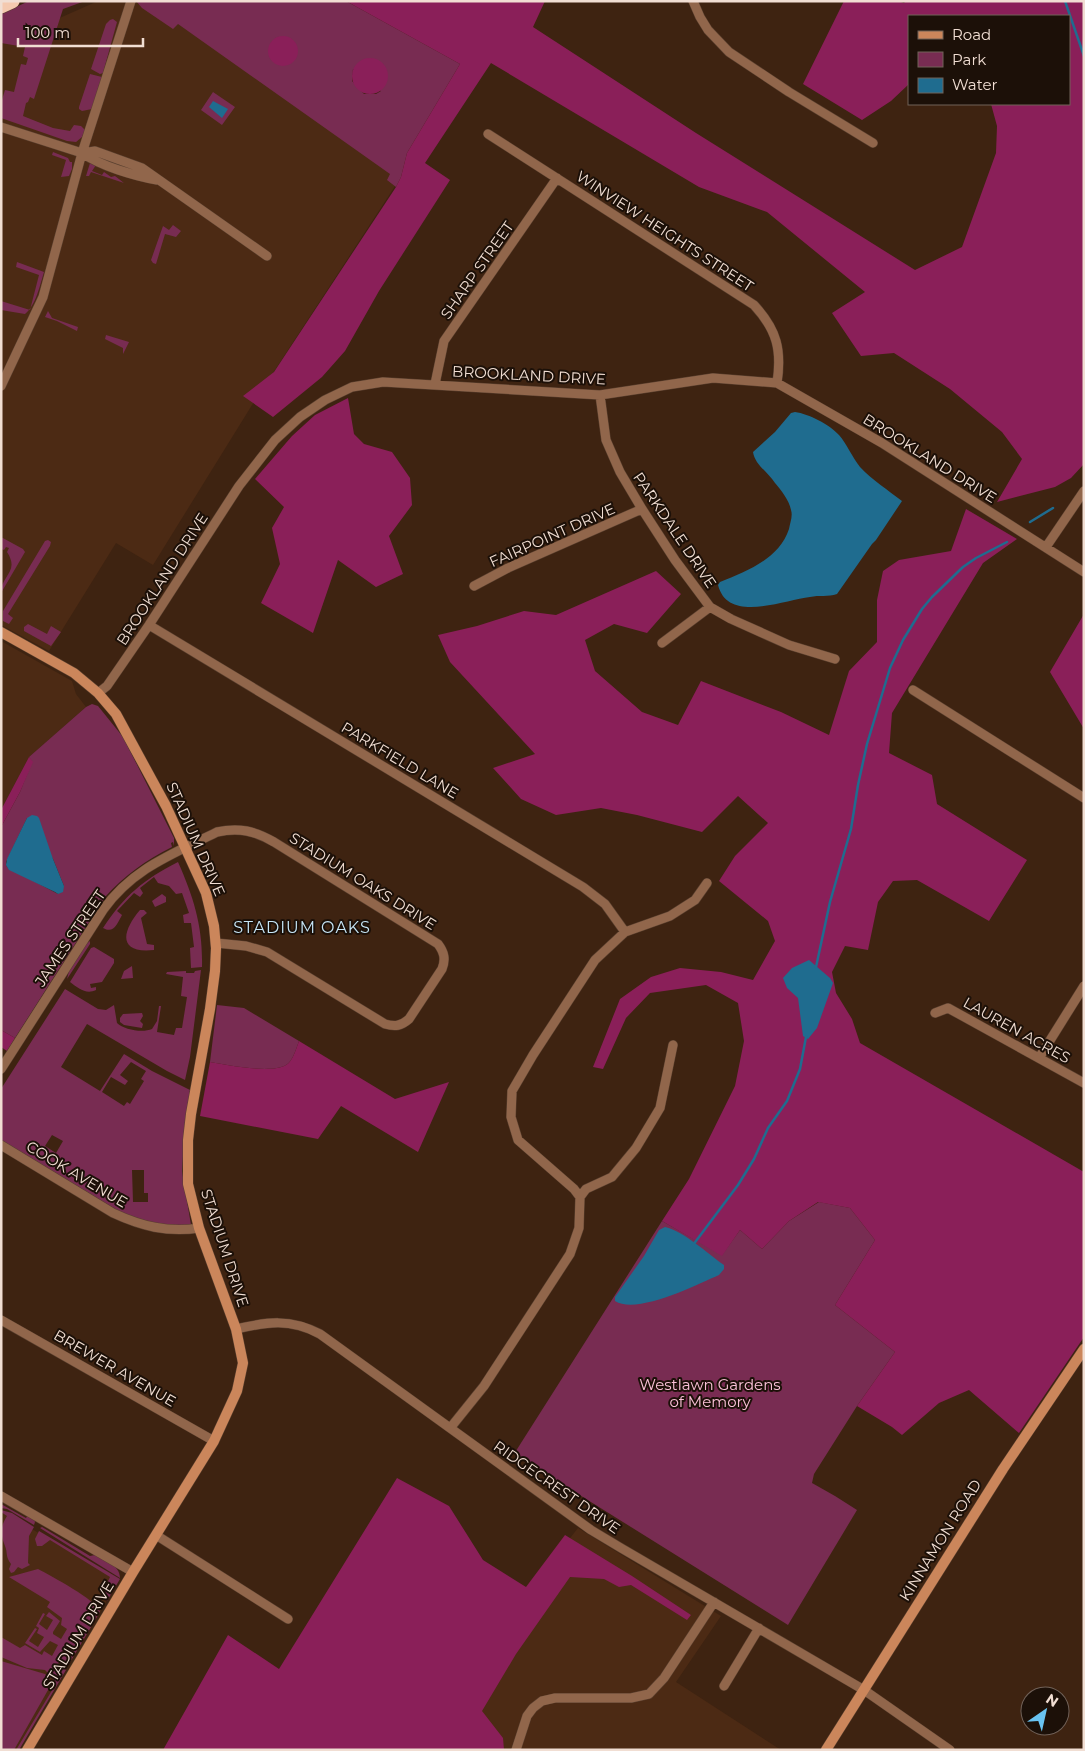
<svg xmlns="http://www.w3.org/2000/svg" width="1085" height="1751" font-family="Montserrat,sans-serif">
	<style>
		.built { fill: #4c2a14 }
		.green { fill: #782c52; fill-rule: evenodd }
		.forest { fill: #8a1f59 }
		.water { fill: #1f6c8f }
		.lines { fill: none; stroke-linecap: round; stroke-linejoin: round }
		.stream { stroke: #1f6c8f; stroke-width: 2.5 }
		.street-casing { stroke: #5b4130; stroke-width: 10 }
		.secondary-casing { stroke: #5b4130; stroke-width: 11 }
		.highway-casing { stroke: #5b4130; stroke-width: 16 }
		.street { stroke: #91664b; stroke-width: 9 }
		.secondary { stroke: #cb865b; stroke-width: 10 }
		.highway { stroke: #f4c9af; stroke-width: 15 }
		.labels { text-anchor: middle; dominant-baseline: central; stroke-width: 4; stroke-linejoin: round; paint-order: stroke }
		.street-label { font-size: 15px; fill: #f1ded3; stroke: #1c1008 }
		.park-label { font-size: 15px; fill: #fbc1d8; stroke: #1c1008 }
		.neighbourhood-label { font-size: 16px; letter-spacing: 1px; fill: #c7e6f7; stroke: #1c1008 }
	</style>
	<rect width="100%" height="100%" fill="#3e2311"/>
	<path class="built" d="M98 1H145L401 177 252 405 153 565 116 543 49 651 1 625V44Z
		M1 641 72 681 76 694 86 707 29 757 1 810Z
		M1 1511 119 1580 18 1750H1Z
		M578 1528 721 1616 676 1682 781 1750H472L475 1719 521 1600Z"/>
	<path class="green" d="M29 1H85L63 9 34 99 30 97 28 102 26 103 23 116 53 128 70 131 74 125 81 126 85 130 82 137 76 142 67 141 1 118V103L5 90 14 92 21 64 26 65 28 58 23 56 25 47 1 43V14Z
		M136 1H346L460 64 407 153 401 177 396 187 387 180 390 174 178 24 173 29 142 8ZM353 69 381 91 376 94H364L352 81Z
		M113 19 117 22 103 73 100 74 91 69 106 24 110 20Z
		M90 74 102 77 92 109 82 111 79 109V107Z
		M213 92 235 107 222 125 201 110Z
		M53 152 68 158 70 162H72V169L69 176 61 177 66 160 52 155Z
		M90 163 96 165 92 171 102 175 104 172 111 177 115 176 124 183 91 172 89 176H86Z
		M163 226 169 230 173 225 181 231 176 237 165 234 156 264 153 263 151 260Z
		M17 262 44 272C40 285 36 305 25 314L1 310V301L30 310 39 275 16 267Z
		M48 311 52 318 78 327 77 331 57 321 45 317Z
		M106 335 129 342 123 354V348L105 339Z
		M1 537 23 549 25 552 1 593C1 575 20 572 7 552L9 548 6 547 4 550 1 549Z
		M48 540 51 542 50 546 8 614 13 618 9 624 3 621V611L45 541Z
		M28 624 47 634 51 626 61 632 51 646 24 631V627Z
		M92 704 98 706 123 737 174 838V846L173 842 171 843 172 847C146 860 125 875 105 897L15 1038 1 1030V827L20 792 32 762 29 757 86 707ZM27 818 53 859 64 886 58 894 7 867 6 862Z
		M178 862C194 898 203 927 202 967L191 968 190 948 194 947 191 923H184L183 915 189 913 182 893 176 894 169 886 158 883 154 877 140 888 143 893 140 897 134 893 117 911 122 915C117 924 114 934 103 928 124 896 144 879 178 862Z
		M162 894 166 897V902L155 907 152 901Z
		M140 910H144L147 913 141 918 147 944 154 945V950C117 954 122 931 140 910Z
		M90 941V944L67 979 69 971 86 944Z
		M94 947 114 959V963L102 982 90 984 91 988 96 987V990C86 995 78 988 70 982L91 948Z
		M132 966 133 978 121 979 124 971Z
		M201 970 190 1057 185 1080 167 1071 87 1024 61 1067 100 1091 124 1054 152 1071 190 1090 184 1143 182 1171 191 1225 187 1226 149 1223 125 1215 1 1140V1089L65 989 98 1009 106 1010 114 1005 117 1023C124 1030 143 1033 152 1029L157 1021 159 1006H161L157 1032 174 1035 176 1028H182L187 997 181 996 183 977 166 974 167 972 186 971V973H194L195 971ZM131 1062 146 1071 141 1079 144 1081 130 1104 127 1102 124 1106 102 1092 111 1077 125 1085 128 1081 120 1075ZM52 1135 63 1141 56 1153 45 1146ZM132 1170H144V1193H148V1202H133Z
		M217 1005 244 1008 299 1041C296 1049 293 1061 286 1065 271 1074 227 1065 210 1062Z
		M142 1013 143 1016 140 1021 143 1024 142 1028 124 1025 120 1022V1018L123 1014Z
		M819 1202 850 1208 875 1240 835 1305 895 1352 857 1406 814 1474 812 1483 835 1496 857 1510 788 1625 514 1454 662 1221 722 1255 740 1230 762 1249 789 1221Z
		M1 1504 26 1518 28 1515 34 1519 35 1522 34 1525 7 1509 1 1508Z
		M1 1510 12 1513 34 1527 29 1536 28 1563 30 1565 22 1569 18 1567 14 1572 11 1573 9 1569 11 1564C5 1556 8 1553 5 1546 0 1533 0 1528 7 1516L1 1512Z
		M42 1527 90 1556 95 1555C105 1561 120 1565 120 1578L40 1528Z
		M39 1531 120 1579 107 1601 103 1592 110 1577 50 1540 42 1546H37L35 1539Z
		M38 1569C51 1576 97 1600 100 1612L69 1664 61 1659 58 1664 66 1670 19 1750H16L54 1687 55 1681 45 1670 27 1668 1 1657V1637L20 1648 25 1645 42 1655 44 1651 52 1656 58 1645 50 1641 40 1652 25 1643 35 1628 37 1629 29 1641 38 1647 44 1637 37 1633 39 1628 36 1626 43 1613 45 1614 39 1624 47 1630 53 1620 46 1616 49 1612 60 1621 53 1632V1634L61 1639 67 1629 61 1625 62 1618 47 1607 50 1602 9 1577Z
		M1 1661 45 1674 48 1677 52 1683 14 1750H1Z"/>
	<path class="forest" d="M346 1H545L533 27 696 133 915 270 962 247 996 153 997 126 991 104H1069V16H909V84L891 101 862 120 803 84 844 1H898L904 3 906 1H1084V464L1071 478 1055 487 997 502 1022 459 1002 432 950 389 894 353 861 356 832 313 865 292 767 212 699 187 491 63 425 163 450 180 379 291 345 351 322 377 273 417 243 396 274 372 396 187 401 177 407 153 460 64Z
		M268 51a15 15 0 1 1 30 0a15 15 0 1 1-30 0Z
		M352 76a18 18 0 1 1 36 0a18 18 0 1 1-36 0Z
		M348 398 354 434 364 444 392 452 410 478 412 505 389 536 403 574 376 587 338 560 313 633 261 603 280 564 272 528 284 507 255 479 292 436 315 415Z
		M966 509 1017 539 983 563 892 713 889 753 932 775 937 804 1027 860 989 921 917 880 893 881 878 902 868 950 845 946 832 972 836 993 852 1019 860 1043 1084 1172V1337L1019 1433 969 1390 939 1403 902 1435 892 1427 857 1406 895 1352 835 1305 875 1240 850 1208 818 1202 789 1221 762 1249 740 1230 722 1256 662 1221 689 1179 735 1086 744 1041 738 1003 706 985 650 993 626 1018 603 1069 593 1067 620 999 651 977 680 968 721 972 753 980 775 941 768 921 719 881 735 856 768 823 738 796 702 832 637 815 601 808 556 815 521 799 493 768 535 754 450 662 438 635 477 626 524 611 556 615 656 571 681 594 647 633 614 624 585 640 595 671 642 712 678 725 701 681 781 712 829 735 849 671 877 642V600L883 571 899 560 951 551Z
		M1084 614V729L1050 672Z
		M29 757 33 762 20 792 1 827V810Z
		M1 1030 15 1038 7 1051 1 1047Z
		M299 1041 395 1099 449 1082 418 1152 341 1106 318 1139 200 1116 210 1062C227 1065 271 1074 286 1065 293 1061 296 1049 299 1041Z
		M397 1478 449 1506 483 1560 526 1587 565 1535 632 1576 691 1615 687 1620 631 1585 619 1587 604 1579 570 1577 516 1654 482 1711 503 1738 504 1750H163L228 1635 279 1669Z"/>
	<path class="water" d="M213 101 228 109 222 118 209 107Z
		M795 412C809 414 829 424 839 435 847 444 852 457 860 467 872 480 888 490 902 501L876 540 872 544 837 594C828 597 819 595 810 597 783 600 728 624 718 585L720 582C747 571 779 559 789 529 790 523 793 516 791 510 789 500 781 490 775 483 768 472 755 465 753 452L775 432 791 413Z
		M32 815 37 816 39 818 53 859 64 886 63 892 58 894 55 892 9 870 6 865 7 859 24 824 27 818Z
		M809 960 830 978 833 983 817 1028 808 1039 803 1036 798 998 787 988 783 978 792 968Z
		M665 1227C685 1232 707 1253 724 1265V1269L719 1275C696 1285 637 1315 615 1301V1297L644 1256 659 1230Z"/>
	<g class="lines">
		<path class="stream" d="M1065 1 1084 56
			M1030 522 1053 508
			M816 967 830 902 851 829 858 785 867 744 890 668 903 640 922 609 932 597 963 567 976 558 1007 542
			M693 1245 738 1185 754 1159 768 1128 787 1101 800 1069 806 1037"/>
		<defs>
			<path id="street" d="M693 1 700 17 708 30 729 52 789 92 873 143
				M1 127 82 153C101 166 134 176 157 180
				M488 134 754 305C777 330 782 350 777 383
				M82 153 95 151 142 168 267 256
				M435 384 444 341 557 178
				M1 386 43 297 82 153 131 1
				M600 395 606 440 620 472 642 509 675 560 710 607 731 619 789 645 835 659
				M1046 547 1084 491
				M474 586 508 568 642 509
				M149 625 583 887 605 904 625 932
				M662 643 710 607
				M913 690 1084 798
				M98 693 107 686 149 625 239 486 275 440 300 417 325 400 352 387 383 382 600 395 713 378 777 383 882 443 1084 572
				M935 1013 948 1008 1084 1083
				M1039 1058 1084 986
				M1 1069 103 910C133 868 173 854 217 832 239 827 255 831 274 842L438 944C444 952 446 959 442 969L409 1019C401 1026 395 1027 385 1024L267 952 246 946 216 943
				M1 1145 113 1213C141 1226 168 1233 199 1228
				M580 1197 586 1189 612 1177 636 1148 660 1108 673 1045
				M1 1320 214 1441
				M236 1329C267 1322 290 1318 320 1334L591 1530 621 1548 864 1690 950 1750
				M451 1427 484 1386 570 1254 579 1228 580 1197 574 1189 518 1140 511 1117 512 1091 533 1055 595 960 625 932 670 916 695 900 707 883
				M1 1496 133 1572
				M156 1535 288 1619
				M724 1686 759 1628
				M516 1750 527 1716 533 1708 542 1701 555 1698H631L649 1694 664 1678 714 1602"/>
			<path id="secondary" d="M1 632 74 673 98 693 116 714 166 806 206 893 214 926 216 948 215 971 210 1009 191 1114 188 1140V1184L199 1228 236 1329 243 1363 237 1391 214 1441 133 1572 27 1750
				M826 1750 1003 1469 1084 1349"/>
			<path id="highway" d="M1 6 12 1"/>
		</defs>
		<use href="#street" class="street-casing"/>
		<use href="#secondary" class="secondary-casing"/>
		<use href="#highway" class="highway-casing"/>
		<use href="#street" class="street"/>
		<use href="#secondary" class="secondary"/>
		<use href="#highway" class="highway"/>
	</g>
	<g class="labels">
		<g class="street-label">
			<text transform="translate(665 231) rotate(33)">WINVIEW HEIGHTS STREET</text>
			<text transform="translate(477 270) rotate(-55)">SHARP STREET</text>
			<text transform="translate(529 375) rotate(3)">BROOKLAND DRIVE</text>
			<text transform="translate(930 458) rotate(32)">BROOKLAND DRIVE</text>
			<text transform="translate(675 530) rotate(56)">PARKDALE DRIVE</text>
			<text transform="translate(552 535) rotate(-24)">FAIRPOINT DRIVE</text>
			<text transform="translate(162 579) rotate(-57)">BROOKLAND DRIVE</text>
			<text transform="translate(400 760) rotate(31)">PARKFIELD LANE</text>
			<text transform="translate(196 839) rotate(66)">STADIUM DRIVE</text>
			<text transform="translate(363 881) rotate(32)">STADIUM OAKS DRIVE</text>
			<text transform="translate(70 938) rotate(-56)">JAMES STREET</text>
			<text transform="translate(1017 1030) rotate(29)">LAUREN ACRES</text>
			<text transform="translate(77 1174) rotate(31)">COOK AVENUE</text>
			<text transform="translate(225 1248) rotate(72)">STADIUM DRIVE</text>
			<text transform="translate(115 1368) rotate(30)">BREWER AVENUE</text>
			<text transform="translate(557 1487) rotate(35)">RIDGECREST DRIVE</text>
			<text transform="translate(940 1540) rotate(-58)">KINNAMON ROAD</text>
			<text transform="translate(78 1635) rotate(-59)">STADIUM DRIVE</text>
		</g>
		<g class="park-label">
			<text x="710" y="1384">Westlawn Gardens<tspan x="710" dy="17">of Memory</tspan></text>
		</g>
		<g class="neighbourhood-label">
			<text x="302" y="927">STADIUM OAKS</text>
		</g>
	</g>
	<rect width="1085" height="1751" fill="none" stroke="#f1ded3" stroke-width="5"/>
	<rect x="908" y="15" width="162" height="90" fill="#1c1008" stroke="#716259"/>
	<rect x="918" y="31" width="25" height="8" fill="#cb865b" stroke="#716259"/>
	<text x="952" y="40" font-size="15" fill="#f1ded3">Road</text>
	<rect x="918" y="52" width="25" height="15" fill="#782c52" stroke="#716259"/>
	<text x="952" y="65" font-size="15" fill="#f1ded3">Park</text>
	<rect x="918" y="78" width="25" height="15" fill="#1f6c8f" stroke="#716259"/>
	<text x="952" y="90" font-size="15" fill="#f1ded3">Water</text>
	<g transform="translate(1045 1711) rotate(34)"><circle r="24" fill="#1c1008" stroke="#716259"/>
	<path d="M0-4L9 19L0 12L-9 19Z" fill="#69c3f1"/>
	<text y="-8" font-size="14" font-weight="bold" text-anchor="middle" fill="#f1ded3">N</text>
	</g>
	<path d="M18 38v8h125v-8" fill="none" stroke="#f1ded3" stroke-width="2.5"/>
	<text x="25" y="38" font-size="15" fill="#f1ded3" stroke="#1c1008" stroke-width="4" paint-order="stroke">100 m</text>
</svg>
